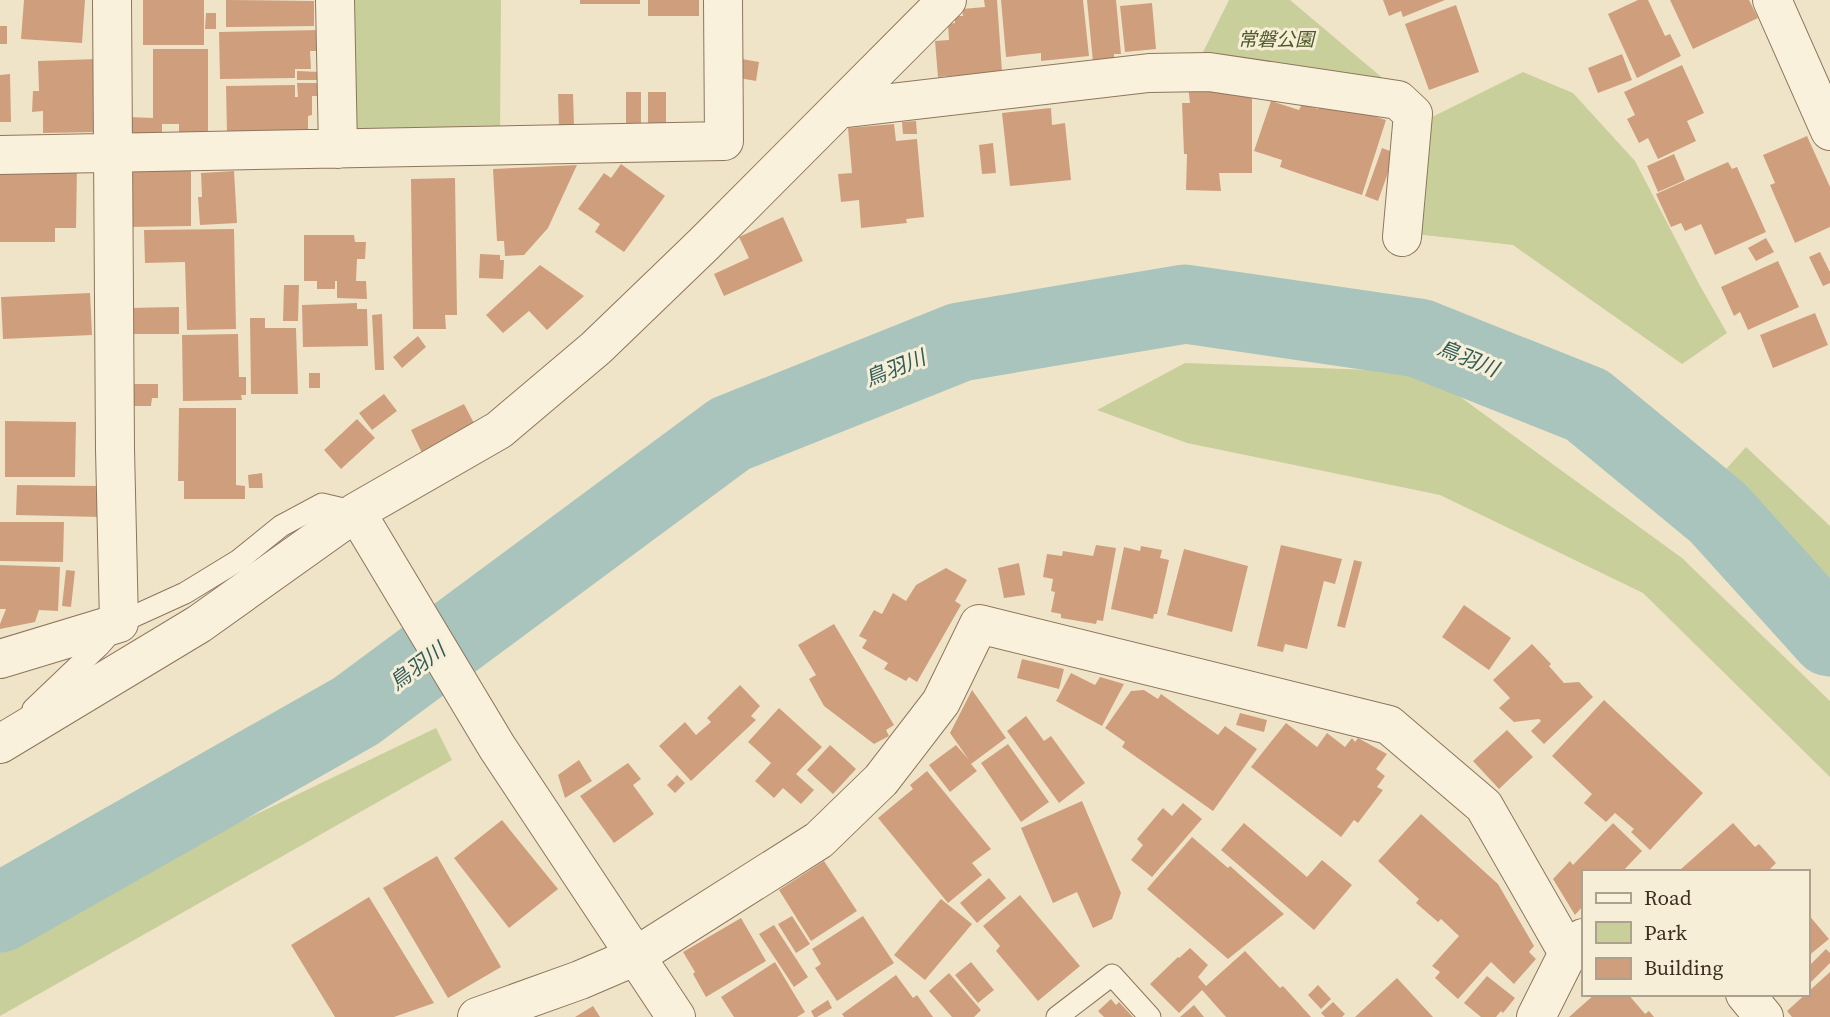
<svg xmlns="http://www.w3.org/2000/svg" width="1830" height="1017" font-family="'Source Serif 4','Noto Sans JP',serif">
	<style>
		.green { fill: #c9cf9b }
		.lines { fill: none; stroke-linecap: round; stroke-linejoin: round }
		.river { stroke: #a9c4bc; stroke-width: 79 }
		.building { fill: #cf9f7d }
		.lane-casing { stroke: #8d765c; stroke-width: 23 }
		.street-casing { stroke: #8d765c; stroke-width: 40 }
		.lane { stroke: #faf1dc; stroke-width: 21 }
		.street { stroke: #faf1dc; stroke-width: 38 }
		.labels { text-anchor: middle; dominant-baseline: central; stroke-width: 6; stroke-linejoin: round; paint-order: stroke }
		.park-label { font-size: 19px; font-style: italic; fill: #4d5a26; stroke: #f7eed8 }
		.water-label { font-size: 21px; font-style: italic; fill: #2f5d5a; stroke: #f7eed8 }
	</style>
	<rect width="100%" height="100%" fill="#f0e4c8"/>
	<path class="green" d="M347 0H501L500 143 343 149Z
		M1229 0H1290L1430 118 1523 72 1573 93 1635 161 1699 284 1727 333 1682 364 1513 245 1415 234 1430 119 1200 58Z
		M1185 363 1426 372 1682 558 1830 701V777L1643 593 1440 495 1187 443 1097 410Z
		M1746 447 1830 526V578L1718 478Z
		M436 728 452 760 0 1016V937Z"/>
	<g class="lines">
		<path class="river" d="M0 913 356 711 730 434 960 342 1185 304 1419 338 1587 405 1718 513 1830 637"/>
	</g>
	<path class="building" d="M24 0H85L82 43 21 39Z
		M143 0H204V45H143Z
		M226 0 314 1V26L226 27Z
		M580 0H640V4H580Z
		M648 0H699V16H648Z
		M984 0H997L1002 72 938 77 935 41 949 40 948 24 955 23V16H963L962 9 985 7Z
		M1001 0H1083L1089 56 1041 61V53L1006 57Z
		M1087 0H1116L1121 54H1114V61L1093 62Z
		M1383 0H1445L1403 17 1401 11 1389 16Z
		M1638 0H1648L1665 36 1670 34 1681 56 1637 78 1608 14Z
		M1670 0H1749L1758 18 1693 49Z
		M1152 3 1156 49 1125 52 1120 6Z
		M1456 5 1479 72 1429 90 1405 24Z
		M206 13H216V29H205Z
		M0 26H7V44H0Z
		M320 30 321 51H310L311 69H295V78L220 79 219 32Z
		M153 49H208V134H179V124H162V137H129V117L153 118Z
		M1622 54 1632 80 1598 93 1588 68Z
		M736 58 759 62 756 81 733 77Z
		M97 59 99 132 43 133V111L32 112 33 91H39L38 61Z
		M1682 65 1704 113 1687 121 1696 141 1658 159 1648 138 1639 143 1627 119 1635 115 1624 92Z
		M297 71 320 72V80H297Z
		M10 74 11 122H0V75Z
		M297 83H319V96H312V115L308 116V133L227 135 226 86 295 85V97H298Z
		M1188 86 1252 96V173H1219L1221 191 1186 190 1187 154H1184L1182 103H1190Z
		M626 92H641V125H626Z
		M648 92H666V125H648Z
		M558 94H573L574 126 559 127Z
		M1271 101 1299 110 1302 104 1318 109 1319 105 1355 110 1386 120 1362 195 1280 167 1282 160 1254 151Z
		M1051 108 1052 125 1065 123 1071 180 1010 186 1002 113Z
		M916 121 917 134H903L902 122Z
		M894 124 896 141 917 139 924 217 906 219 907 223 861 228 859 200 841 202 838 174 852 173 848 128Z
		M1807 136 1830 187V227L1795 243 1770 185 1775 183 1763 155Z
		M993 143 996 173 982 174 979 145Z
		M1382 148 1395 153 1378 201 1365 196Z
		M1674 154 1685 180 1658 192 1647 166Z
		M1728 162 1732 169 1737 167 1766 232 1715 255 1701 224 1685 231 1681 223 1671 227 1656 194Z
		M621 164 665 196 624 252 595 232 600 224 578 209 604 173 611 178Z
		M577 165 548 228 524 255 505 256 504 241H497L493 169Z
		M0 168H77L76 228H55V242H0Z
		M129 170H191V226L129 227Z
		M234 171 237 223 200 225 198 197H202L201 173Z
		M455 178 457 315H445L446 329H413L411 179Z
		M783 217 803 261 724 296 714 274 749 258 739 237Z
		M234 229 236 329 187 330 185 262 145 263 144 230Z
		M304 235H354L355 242H366L365 259H357L356 281H366L367 299 337 298V281H335V289H317V281H304Z
		M1766 238 1774 252 1756 261 1748 248Z
		M1820 252 1830 272V283L1823 286 1809 257Z
		M480 254 500 255V260H504L503 279 479 278Z
		M1778 261 1799 307 1748 330 1740 312 1734 316 1721 287Z
		M540 265 584 296 547 330 529 311 503 333 486 315Z
		M284 285H299L298 321H283Z
		M90 293 92 335 3 339 1 297Z
		M357 303V309H367L368 346 303 347 302 305Z
		M179 307V334H127V308Z
		M1815 313 1828 345 1773 368 1760 335Z
		M382 314 384 370H375L372 315Z
		M250 318H265V328H296L298 394H251Z
		M238 334 239 377H246V395H241L242 400 183 401 182 335Z
		M418 336 426 347 402 368 393 357Z
		M309 373H320V388H309Z
		M129 384H158V398H152L151 406H129Z
		M384 394 397 411 372 430 359 413Z
		M464 404 476 427 422 453 411 430Z
		M179 408H236V485L245 486V499H184V481H178Z
		M357 419 375 438 341 469 324 450Z
		M5 421 76 422 75 477H5Z
		M262 473 263 488H249L248 475Z
		M17 485 100 486V517L16 515Z
		M0 522H64L63 562 0 561Z
		M1096 545 1116 548 1103 621 1097 620 1096 624 1061 618V614L1051 612 1055 592 1051 591 1053 579 1043 577 1047 554 1062 556 1063 551 1093 556Z
		M1281 545 1342 559 1335 584 1324 581 1307 649 1285 644 1283 652 1257 646Z
		M1141 546 1162 550 1160 558 1169 560 1157 614H1154L1153 619 1111 609 1124 547 1140 551Z
		M1184 549 1248 566 1232 632 1167 615Z
		M1354 560 1362 562 1345 628 1337 626Z
		M1019 563 1025 595 1004 598 998 568Z
		M0 565 60 567 58 611 39 610 35 622 0 629V624L6 609H0Z
		M946 568 967 580 955 601 961 605 917 682 909 677 906 681 884 669 888 663 862 648 867 640 859 636 874 610 882 614 893 593 906 601 916 585Z
		M66 570 75 571 71 607 62 606Z
		M1464 605 1511 638 1489 670 1442 637Z
		M834 624 894 725 886 730 889 736 874 744 824 706 809 679 816 675 798 645Z
		M1532 644 1551 664 1549 666 1564 683 1579 682 1593 697 1544 744 1531 731 1541 721 1539 719 1514 722 1499 708 1510 698 1493 680Z
		M1022 659 1064 669 1059 689 1017 678Z
		M1071 673 1095 685 1100 677 1124 684 1102 726 1056 701Z
		M740 685 760 706 751 716 756 720 691 781 659 746 685 722 696 735 711 722 707 718Z
		M972 690 1006 738 971 764 977 771 950 792 929 765 956 745 969 760 950 733Z
		M1144 690 1158 699 1161 694 1218 735 1225 726 1257 749 1213 811 1122 747 1125 742 1105 728 1131 691Z
		M1604 700 1703 793 1650 850 1631 832 1634 829 1615 813 1606 822 1584 803 1592 794 1552 756Z
		M779 708 822 747 796 774 814 790 801 804 783 788 774 798 755 781 771 763 748 742Z
		M1240 713 1267 720 1264 732 1236 725Z
		M1026 716 1044 741 1051 736 1085 783 1059 803 1007 731Z
		M1286 723 1317 747 1327 733 1345 747 1352 738 1355 742 1358 738 1387 754 1376 769 1385 776 1377 787 1383 790 1358 823 1354 820 1341 837 1251 767Z
		M1507 730 1533 757 1499 789 1473 761Z
		M1008 744 1049 802 1021 822 981 763Z
		M830 745 856 769 833 794 807 770Z
		M579 760 592 781 565 798 558 775Z
		M628 763 641 779 633 785 654 814 614 843 580 796Z
		M927 771 991 849 972 863 982 875 948 903 878 818 913 789 910 785Z
		M677 775 685 783 675 793 667 785Z
		M1082 801 1121 893 1112 919 1093 928 1077 892 1053 903 1021 828Z
		M1183 803 1202 819 1152 877 1131 860 1143 845 1137 839 1163 808 1172 816Z
		M1421 814 1498 884 1534 946 1529 952 1536 959 1514 984 1491 962 1458 999 1435 978 1440 972 1432 966 1459 936 1441 919 1438 922 1416 903 1419 899 1378 861Z
		M502 820 558 889 509 928 454 858Z
		M1244 823 1307 877 1322 860 1352 885 1314 930 1221 850Z
		M1613 823 1642 851 1622 872H1583V906L1575 915 1553 879 1570 861 1573 865Z
		M1733 823 1755 847 1759 844 1776 863 1770 869 1772 872H1684L1681 869Z
		M1192 837 1228 868 1230 866 1284 914 1228 959 1147 889Z
		M437 856 501 967 448 998 383 888Z
		M824 861 857 911 811 941 779 890Z
		M989 878 1006 898 977 923 960 903Z
		M1020 895 1080 966 1038 1001 996 951 1000 946 983 926Z
		M369 897 434 1003 394 1017H335L291 945Z
		M941 899 972 924 925 980 894 955Z
		M1807 913 1829 939 1807 957Z
		M792 916 810 944 796 953 778 924Z
		M863 916 894 963 837 1001 815 968 821 964 812 949Z
		M741 918 766 961 706 997 693 974 695 972 683 952Z
		M774 925 808 977 794 987 759 934Z
		M1190 948 1208 965 1198 977 1206 986 1245 951 1280 988 1283 986 1311 1017H1226L1202 990 1179 1013 1150 984 1178 957 1179 958Z
		M1826 949 1830 953V963L1807 986V968Z
		M775 962 805 1012 797 1017H734L721 997Z
		M971 962 994 990 978 1003 955 975Z
		M1830 972V1017H1792L1787 1011Z
		M949 973 981 1010 974 1017H952L929 991Z
		M896 975 913 998 917 995 933 1017H844L842 1014Z
		M1487 976 1515 998 1503 1013 1501 1011 1496 1017H1481L1464 1003Z
		M1397 978 1433 1017H1355Z
		M1318 985 1331 999 1321 1009 1308 995Z
		M1595 994H1628L1645 1014 1649 1011 1654 1017H1569Z
		M1111 999 1116 1005 1119 1002 1133 1017H1104L1098 1011Z
		M828 1000 832 1008 817 1017H814L811 1011Z
		M1333 1002 1345 1014 1342 1017H1325L1321 1013Z
		M1194 1005 1204 1017H1180Z
		M593 1006 600 1017H575Z"/>
	<g class="lines">
		<defs>
			<path id="lane" d="M33 709 99 646 119 623 185 593 239 560 281 526 322 504 356 512
				M1057 1017 1112 975 1150 1017"/>
			<path id="street" d="M335 0 338 149
				M1772 0 1830 131
				M839 109 1149 73 1209 72 1398 100 1413 114 1402 237
				M0 155 724 141 723 0
				M356 512 499 430 596 348 705 243 947 0
				M0 659 119 623 115 449 112 0
				M0 744 199 624 356 512 497 747 676 1017
				M1745 994 1764 1017
				M477 1017 580 980 636 956 819 840 881 780 941 702 979 624 1389 725 1484 806 1568 953
				M1536 1017 1568 953 1583 938"/>
		</defs>
		<use href="#lane" class="lane-casing"/>
		<use href="#street" class="street-casing"/>
		<use href="#lane" class="lane"/>
		<use href="#street" class="street"/>
	</g>
	<g class="labels">
		<g class="park-label">
			<text x="1276" y="39">常磐公園</text>
		</g>
		<g class="water-label">
			<text transform="translate(1468 358) rotate(22)">鳥羽川</text>
			<text transform="translate(895 368) rotate(-22)">鳥羽川</text>
			<text transform="translate(417 666) rotate(-37)">鳥羽川</text>
		</g>
	</g>
	<rect x="1582" y="870" width="228" height="126" fill="#f7eed8" stroke="#ada18e" stroke-width="2"/>
	<rect x="1596" y="893" width="35" height="10" fill="#faf1dc" stroke="#ada18e" stroke-width="2"/>
	<text x="1644" y="905" font-size="21" fill="#3d2e20">Road</text>
	<rect x="1596" y="922" width="35" height="21" fill="#c9cf9b" stroke="#ada18e" stroke-width="2"/>
	<text x="1644" y="940" font-size="21" fill="#3d2e20">Park</text>
	<rect x="1596" y="958" width="35" height="21" fill="#cf9f7d" stroke="#ada18e" stroke-width="2"/>
	<text x="1644" y="975" font-size="21" fill="#3d2e20">Building</text>
</svg>
